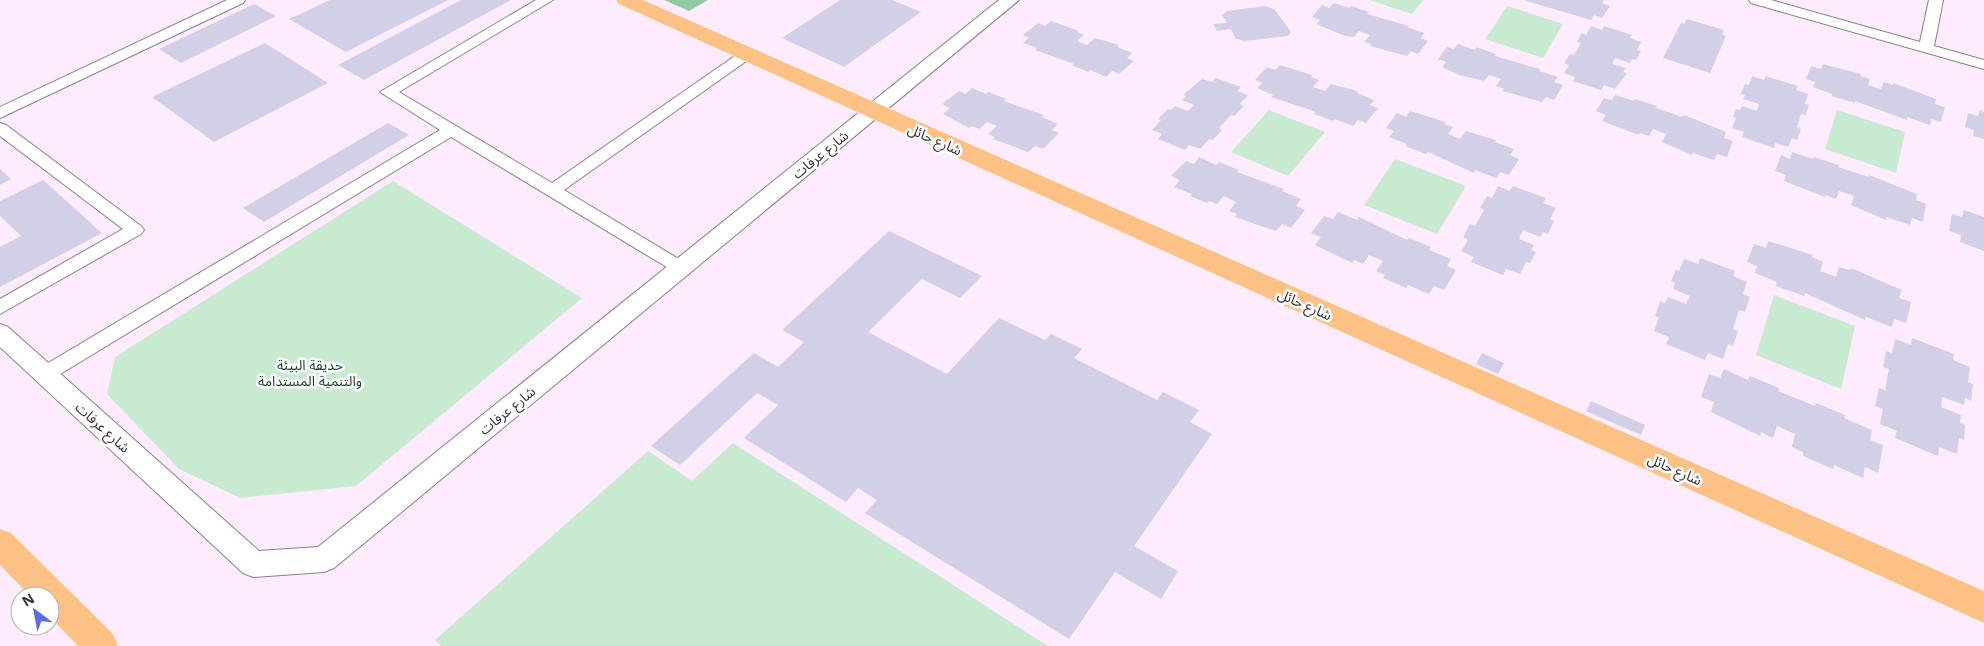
<svg xmlns="http://www.w3.org/2000/svg" width="1984" height="646" font-family="'Noto Sans','Noto Sans Arabic',sans-serif">
	<style>
		.green { fill: #c7ead1 }
		.forest { fill: #92c9a3 }
		.building { fill: #d1d0e6 }
		.lines { fill: none; stroke-linecap: round; stroke-linejoin: round }
		.minor-casing { stroke: #8e7e8e; stroke-width: 2 }
		.tertiary-casing { stroke: #8e7e8e; stroke-width: 2 }
		.primary-casing { stroke: #fff; stroke-width: 1 }
		.minor { fill: #fff; fill-rule: evenodd }
		.tertiary { fill: #fff; fill-rule: evenodd }
		.primary { fill: #fdc085; fill-rule: evenodd }
		.labels { text-anchor: middle; dominant-baseline: central; stroke-width: 5; stroke-linejoin: round; paint-order: stroke }
		.street-label { font-size: 14px; fill: #362f36; stroke: #fff }
		.park-label { font-size: 14px; fill: #153f26; stroke: #fff }
	</style>
	<rect width="100%" height="100%" fill="#feebfd"/>
	<path class="green" d="M1369 0H1423L1412 14Z
		M1507 6 1563 24 1543 58 1485 39Z
		M1269 110 1325 132 1288 176 1231 152Z
		M1837 110 1905 132 1896 173 1825 149Z
		M1395 159 1466 186 1437 234 1364 205Z
		M393 181 582 298 356 486 240 498 179 469 107 394 115 357Z
		M1774 295 1855 326 1841 389 1756 355Z
		M733 443 1048 646H441L435 640 648 451 692 481Z"/>
	<path class="forest" d="M664 0H708L689 11Z"/>
	<path class="building" d="M330 0H448L346 52 289 19Z
		M461 0H511L364 80 338 65Z
		M840 0H892L921 12 844 67 782 38Z
		M1523 0H1604L1602 3 1610 6 1602 18 1594 15 1591 20Z
		M1334 3 1349 8 1351 6 1369 12 1367 14 1409 26 1407 27 1424 33 1421 38 1428 41 1418 54 1411 51 1407 56 1370 46 1372 44 1364 42 1370 35 1359 31 1354 37 1345 36 1316 24 1320 20 1312 17 1322 5 1329 8Z
		M254 4 276 16 181 63 159 49Z
		M1265 6 1274 9 1291 32 1288 36 1245 41 1236 39 1231 29 1217 31 1213 24 1227 23 1222 15 1227 11Z
		M1687 19 1724 30 1722 34 1726 36 1710 73 1663 58 1681 23 1684 24Z
		M1051 21 1079 31 1077 32 1084 35 1077 41 1087 45 1095 38 1119 45 1117 47 1132 53 1127 58 1134 61 1119 74 1112 71 1106 77 1090 70 1088 72 1072 65 1074 64 1035 50 1037 48 1023 43 1029 38 1023 35 1038 23 1045 26Z
		M1591 26 1602 30 1604 26 1632 35 1630 38 1641 42 1637 50 1641 51 1636 60 1632 59 1630 63 1615 58 1612 64 1626 68 1623 72 1627 73 1615 89 1604 85 1601 90 1573 81 1575 77 1564 73 1569 65 1564 63 1570 54 1574 55 1581 43 1577 42 1582 33 1586 35Z
		M265 43 328 83 214 142 152 97Z
		M1458 44 1475 50 1476 47 1496 54 1495 56 1540 69 1539 71 1558 77 1554 82 1563 85 1554 100 1546 97 1542 102 1502 91 1504 89 1496 86 1501 79 1489 75 1484 81 1459 75 1442 67 1446 62 1438 59 1447 47 1454 49Z
		M1823 64 1861 74 1860 76 1870 79 1868 85 1881 89 1884 82 1893 85V83L1936 99 1935 104 1945 107 1941 122 1931 119 1930 125 1907 117V120L1855 101V103L1832 96V94L1813 87 1815 82 1806 79 1811 66 1821 69Z
		M1280 65 1312 75 1311 77 1319 80 1313 87 1325 91 1331 84 1358 91 1357 93 1374 100 1370 105 1378 108 1366 123 1358 120 1353 126 1335 119 1333 121 1314 114 1316 112 1271 97 1273 95 1257 88 1262 83 1255 80 1267 67 1275 70Z
		M1752 76 1764 80 1766 76 1798 86 1796 90 1808 94 1805 104 1809 105 1806 115 1801 114 1797 127 1801 129 1797 140 1792 138 1788 147 1775 143 1774 148 1742 137 1744 132 1732 128 1736 118 1733 117 1736 109 1740 110 1742 106 1757 111 1759 104 1743 99 1745 95 1740 94 1745 84 1749 85Z
		M1216 78 1241 87 1237 91 1248 95 1240 104 1244 106 1234 116 1231 115 1219 128 1222 130 1213 140 1209 139 1200 149 1189 145 1185 150 1158 139 1162 134 1152 130 1161 120 1158 119 1168 109 1171 110 1175 106 1188 111 1194 105 1182 100 1186 96 1183 95 1202 79 1212 82Z
		M972 88 986 94 989 92 1006 99 1004 101 1044 115 1042 117 1058 124 1052 130 1059 133 1043 149 1035 146 1028 152 993 139 995 137 988 134 997 126 987 122 979 129 972 126 969 128 943 114 950 108 942 104 959 91 965 94Z
		M1615 95 1634 101 1635 99 1657 106 1656 108 1683 117 1684 115 1726 132 1724 138 1733 141 1727 157 1717 154 1714 160 1693 153 1692 155 1662 142 1666 134 1653 129 1649 136 1640 133 1639 135 1602 121 1606 115 1596 111 1604 98 1612 100Z
		M1980 110 1984 112V139L1973 136 1974 130 1965 127 1968 113 1978 116Z
		M1410 111 1446 122 1444 124 1453 127 1448 134 1460 139 1466 131 1496 140 1495 142 1514 149 1510 155 1519 159 1509 175 1500 172 1496 178 1475 170 1474 173 1428 152 1426 154 1405 146 1407 144 1389 137 1394 131 1386 128 1397 113 1406 117Z
		M388 123 409 135 264 222 243 208Z
		M1792 152 1813 159 1814 157 1839 165 1838 167 1869 177V175L1917 194 1916 200 1926 204 1923 222 1912 218 1910 225 1886 217V220L1851 205 1854 196 1839 191 1836 199 1826 195 1825 197 1784 181 1786 175 1775 171 1781 155 1790 159Z
		M1199 157 1216 165 1219 162 1239 170 1237 172 1284 189 1282 191 1301 199 1296 206 1305 210 1291 228 1282 224 1276 231 1235 217 1237 214 1229 211 1236 202 1224 196 1217 204 1209 201 1207 203 1190 196 1192 194 1174 187 1180 180 1171 176 1186 161 1194 164Z
		M0 169 11 179 0 185Z
		M43 180 102 233 0 287V247L21 236 0 216V201Z
		M1498 186 1510 191 1513 186 1546 198 1543 203 1556 208 1550 219 1554 221 1548 234 1543 232 1540 237 1523 230 1519 239 1534 245 1531 250 1536 252 1530 263 1526 262 1520 274 1506 269 1503 275 1471 262 1474 257 1461 251 1468 240 1463 237 1470 224 1475 226 1484 210 1480 208 1487 196 1492 198Z
		M1964 210 1984 217V251L1960 242 1961 235 1949 231 1952 214 1962 217Z
		M1338 212 1357 220 1359 217 1407 240 1409 238 1431 247 1429 250 1451 259 1447 266 1456 270 1444 290 1434 286 1429 294 1408 285 1406 288 1383 278 1385 275 1376 271 1383 261 1369 255 1363 264 1354 260 1352 263 1315 245 1321 237 1311 233 1324 216 1333 219Z
		M889 231 982 276 960 298 922 279 868 332 947 374 999 318 1045 340 1051 334 1082 349 1074 358 1157 400 1163 392 1199 410 1190 422 1212 434 1134 546 1178 571 1161 599 1115 572 1069 639 865 513 877 500 858 488 846 502 744 438 778 405 757 393 680 465 651 446 754 353 778 367 804 342 782 330Z
		M1768 241 1813 255 1812 257 1823 262 1820 271 1836 277 1839 267 1850 270 1851 268 1902 290 1899 298 1911 302 1906 323 1894 319 1892 327 1866 317 1865 320 1805 293 1804 296 1776 286 1777 282 1755 273 1757 266 1747 262 1754 244 1766 248Z
		M1700 258 1735 271 1733 276 1747 282 1743 294 1750 297 1745 312 1739 310 1733 329 1738 331 1733 346 1728 344 1723 359 1708 353 1705 360 1666 344 1669 337 1654 331 1659 317 1655 316 1660 301 1665 303 1668 297 1686 304 1690 296 1673 289 1675 283 1671 281 1676 270 1679 271 1684 259 1698 264Z
		M1912 338 1954 354 1953 360 1970 367 1968 382 1973 384 1971 401 1965 398 1964 405 1942 397 1941 407 1961 415 1960 423 1965 425 1964 440 1959 438 1957 454 1939 447 1938 456 1895 438 1897 431 1880 424 1883 409 1875 406 1879 388 1885 390 1889 369 1883 367 1886 351 1892 353 1895 339 1911 345Z
		M1482 353 1504 363 1498 374 1476 364Z
		M1724 369 1748 380 1750 376 1779 388 1778 391 1815 406 1816 403 1845 415 1844 418 1872 430 1870 440 1883 445 1878 473 1865 467 1863 478 1834 465 1833 469 1803 456V452L1792 447 1795 434 1777 426 1773 438 1761 432 1760 436 1711 412 1714 402 1701 397 1709 374 1720 378Z
		M1591 401 1645 425 1641 435 1586 411Z"/>
	<g class="lines">
		<defs>
			<path id="minor" d="M227 0H245L243 3 0 118V107Z
				M536 0H553L399 92 552 183 742 51H752L754 54 752 57 564 190 687 264 690 268 687 272 681 274 675 272 451 137 52 379 45 382 38 379 35 374 38 369 440 130 380 92Z
				M1749 0H1771L1920 42 1929 0H1943L1934 46 1984 60V69L1751 3Z
				M0 123 6 125 141 226 144 230 141 234 0 314V299L123 229 0 136Z"/>
			<path id="tertiary" d="M999 0H1019L334 568 324 572 253 577 243 573 0 347V324L8 327 259 551 318 547Z"/>
			<path id="primary" d="M616 0H643L1984 591V623L619 4Z
				M0 529 11 533 113 634 118 646H78L50 617V596H30L0 565Z"/>
		</defs>
		<use href="#minor" class="minor-casing"/>
		<use href="#tertiary" class="tertiary-casing"/>
		<use href="#primary" class="primary-casing"/>
		<use href="#minor" class="minor"/>
		<use href="#tertiary" class="tertiary"/>
		<use href="#primary" class="primary"/>
	</g>
	<g class="labels">
		<g class="street-label">
			<text transform="translate(935 139) rotate(24)">شارع حائل</text>
			<text transform="translate(820 154) rotate(-39)">شارع عرفات</text>
			<text transform="translate(1305 304) rotate(24)">شارع حائل</text>
			<text transform="translate(507 410) rotate(-39)">شارع عرفات</text>
			<text transform="translate(103 427) rotate(42)">شارع عرفات</text>
			<text transform="translate(1675 469) rotate(24)">شارع حائل</text>
		</g>
		<g class="park-label">
			<text x="310" y="364">حديقة البيئة<tspan x="310" dy="16">والتنمية المستدامة</tspan></text>
		</g>
	</g>
	<g transform="translate(35 611) rotate(328)"><circle r="24" fill="#ffffff" stroke="#afacaf"/>
	<path d="M0-4L9 19L0 12L-9 19Z" fill="#5b6be2"/>
	<text y="-8" font-size="14" font-weight="bold" text-anchor="middle" fill="#362f36">N</text>
	</g>
</svg>
